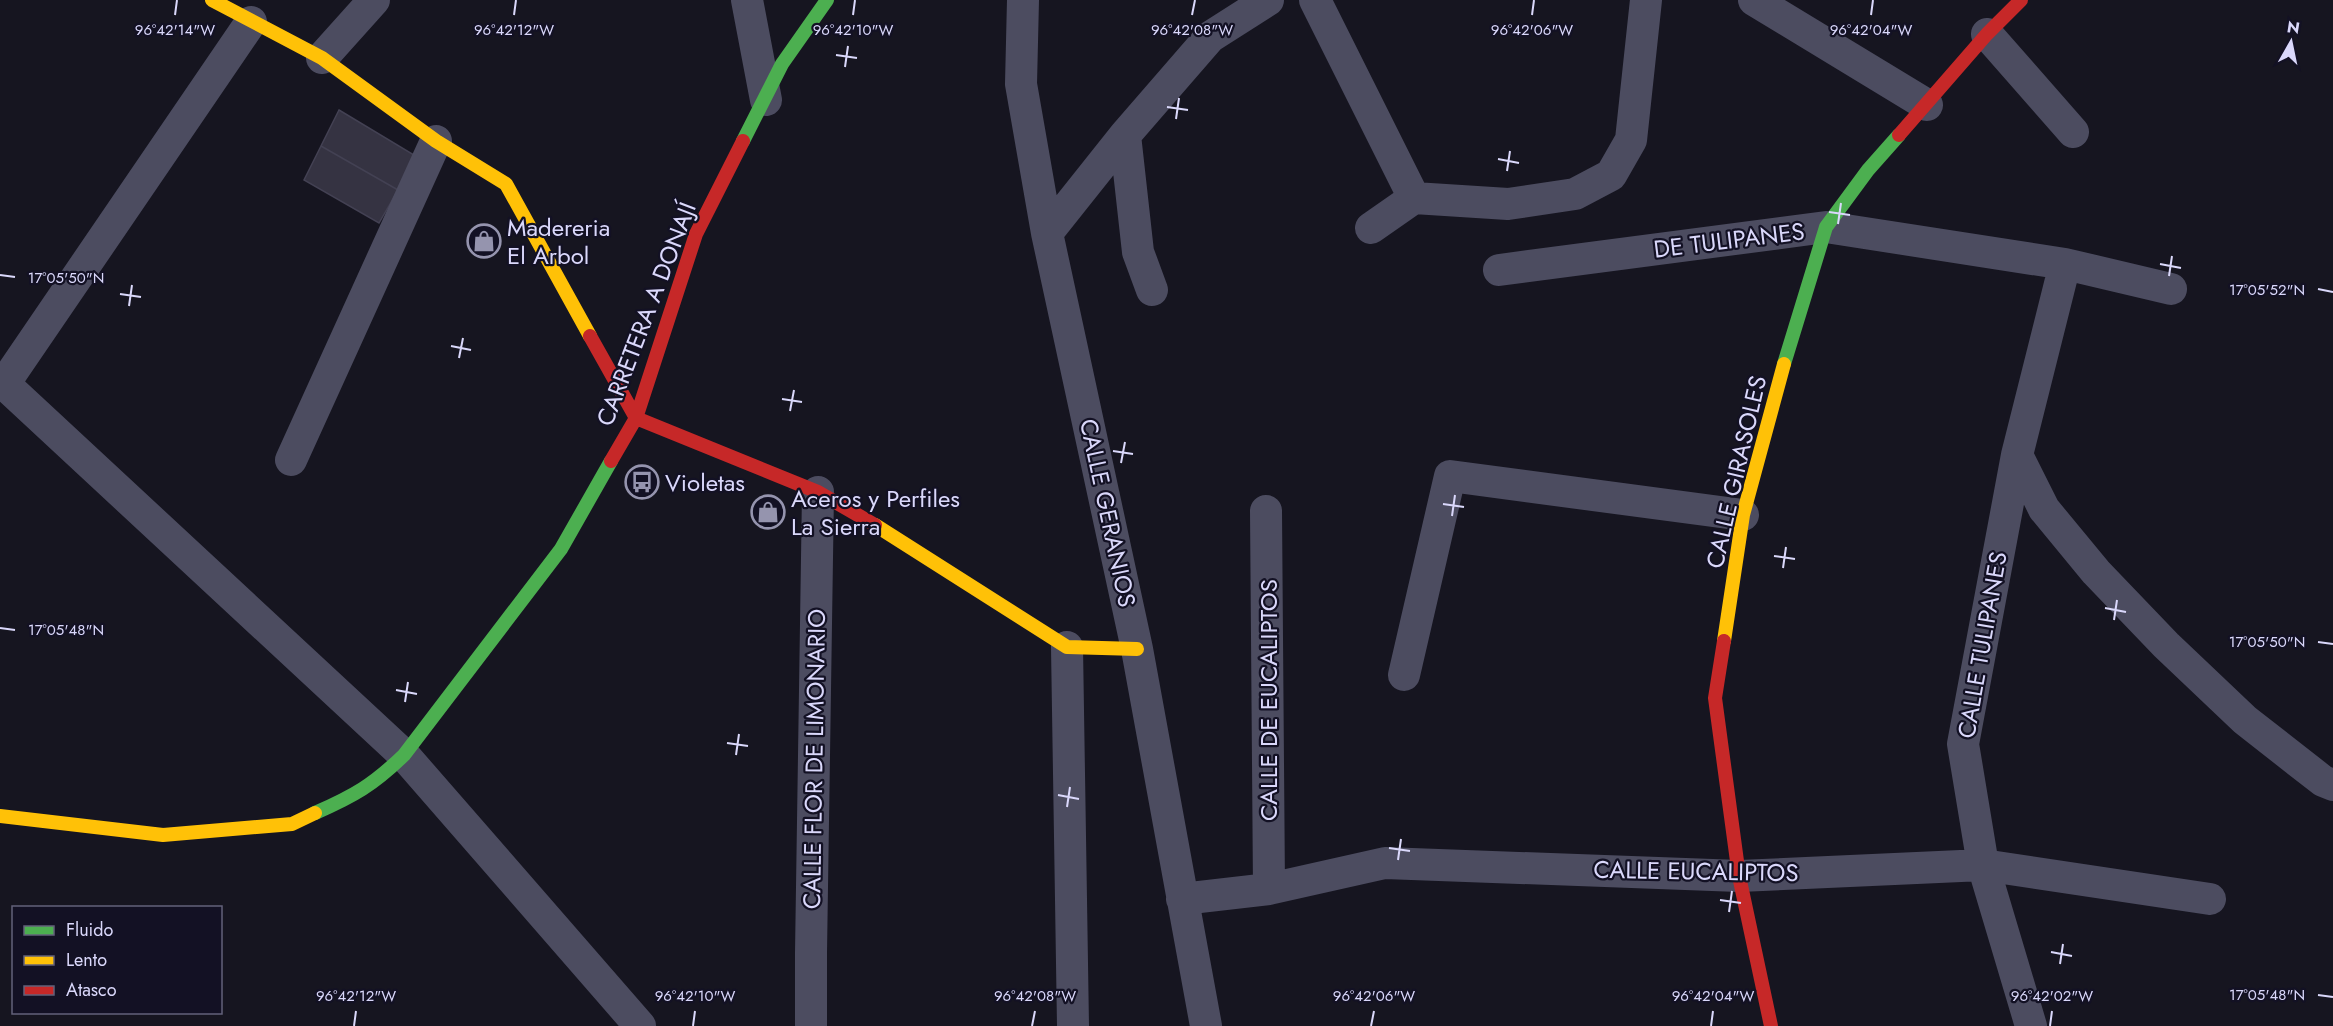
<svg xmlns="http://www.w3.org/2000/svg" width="2333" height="1026" font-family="Jost,sans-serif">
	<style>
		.building { fill: #353342; stroke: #434153; stroke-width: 1.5 }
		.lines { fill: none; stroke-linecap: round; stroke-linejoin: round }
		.street { stroke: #4c4c60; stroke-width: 32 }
		.fast { stroke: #4caf50; stroke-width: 14 }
		.slow { stroke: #ffc107; stroke-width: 14 }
		.jam { stroke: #c62828; stroke-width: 14 }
		.ticks { fill: none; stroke: #dad8fb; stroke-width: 2 }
		.labels { text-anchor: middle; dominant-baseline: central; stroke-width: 4.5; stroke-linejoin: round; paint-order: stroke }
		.poi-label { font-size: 24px; fill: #dad8fb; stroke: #131124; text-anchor: start }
		.street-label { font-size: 24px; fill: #dad8fb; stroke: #131124 }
		.ticks-label { font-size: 15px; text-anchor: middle; fill: #dad8fb; stroke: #131124; stroke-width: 4.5; stroke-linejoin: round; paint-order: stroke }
	</style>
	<rect width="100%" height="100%" fill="#161520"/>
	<path class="building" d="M339 110 414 155 398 190 321 146Z
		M321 146 398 190 379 223 304 180Z"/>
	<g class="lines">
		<path class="street" d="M747 0 766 100
			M1023 0 1021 84 1047 233 1137 649 1206 1026
			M1315 0 1414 198
			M1754 0 1927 105
			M1987 34 2073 132
			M322 58 374 0
			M1125 135 1138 252 1152 290
			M1371 228 1414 198 1508 204 1575 194 1611 175 1631 140 1646 0
			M1047 233 1125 135 1210 37 1268 0
			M1499 270 1826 227 2065 264 2171 289
			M0 380 404 755 640 1026
			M4 384 251 22
			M2017 455 2044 509 2096 572 2166 645 2245 720 2323 781 2333 785
			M291 460 436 141
			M1266 511 1269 889
			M1067 647 1073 1026
			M1404 675 1450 476 1743 515
			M1182 899 1269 889 1385 863 1739 876 1983 865 2210 899
			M811 1026V953L818 492
			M2031 1026 1983 865 1963 744 2017 455 2065 264"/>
		<path class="fast" d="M743 141 782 64 827 0
			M1784 364 1826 227 1868 170 1899 135
			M315 813C354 796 373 785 404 755L561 549 611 461"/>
		<path class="slow" d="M212 0 322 58 436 141 506 184 590 336
			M875 525 1067 647 1137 649
			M1724 641 1743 515 1784 364
			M0 816 163 835 292 824 315 813"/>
		<path class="jam" d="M1899 135 1987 34 2021 0
			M590 336 636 418 818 492 875 525
			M611 461 636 418 696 234 743 141
			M1724 641 1715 698 1739 876 1771 1026"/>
	</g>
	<path class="ticks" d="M175 15 177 0M514 15 516 0M853 15 855 0M1192 15 1195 0M1532 15 1534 0M1871 15 1873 0M836 55 857 58M845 67 848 46M1167 107 1188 110M1176 119 1179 98M1498 159 1519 163M1507 171 1510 151M1829 212 1850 215M1838 224 1841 203M2160 264 2181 268M0 275 15 277M2169 276 2172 256M2318 289 2333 292M120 294 141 297M129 306 132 285M451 346 471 350M459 358 463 338M782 399 802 402M790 411 794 390M1113 451 1133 454M1121 463 1125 442M1443 504 1464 507M1452 516 1455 495M1774 556 1795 559M1783 568 1786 547M2105 608 2126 612M2114 620 2117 600M0 628 15 630M2318 642 2333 644M396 690 417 694M405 702 408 682M727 743 748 746M736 755 739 734M1058 795 1079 799M1067 807 1070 787M1389 848 1410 851M1398 860 1401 839M1720 900 1741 903M1729 912 1732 891M2051 952 2072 956M2060 964 2063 944M2318 995 2333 997M354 1026 356 1011M693 1026 695 1011M1032 1026 1035 1011M1371 1026 1374 1011M1711 1026 1713 1011M2050 1026 2052 1011"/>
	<defs>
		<symbol id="shop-ring" viewBox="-11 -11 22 22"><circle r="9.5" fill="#131124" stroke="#9594ae" stroke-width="1.5"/><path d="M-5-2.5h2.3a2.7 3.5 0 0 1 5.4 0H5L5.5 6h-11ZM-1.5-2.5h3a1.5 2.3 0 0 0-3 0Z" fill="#9594ae"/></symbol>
		<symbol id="bus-ring" viewBox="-11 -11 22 22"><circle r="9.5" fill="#131124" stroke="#9594ae" stroke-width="1.5"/><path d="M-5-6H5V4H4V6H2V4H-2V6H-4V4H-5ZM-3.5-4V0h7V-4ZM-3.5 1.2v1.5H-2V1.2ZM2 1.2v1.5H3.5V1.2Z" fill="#9594ae"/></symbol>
	</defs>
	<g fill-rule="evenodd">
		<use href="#shop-ring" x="465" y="222" width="38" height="38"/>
		<use href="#bus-ring" x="623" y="463" width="38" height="38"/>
		<use href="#shop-ring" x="749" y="493" width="38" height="38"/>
	</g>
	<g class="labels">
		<g class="poi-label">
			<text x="507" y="227">Madereria<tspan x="507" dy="28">El Arbol</tspan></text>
			<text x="665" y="482">Violetas</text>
			<text x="791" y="498">Aceros y Perfiles<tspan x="791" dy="28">La Sierra</tspan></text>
		</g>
		<g class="street-label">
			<text transform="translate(1729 240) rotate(-7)">DE TULIPANES</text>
			<text transform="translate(646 314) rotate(-69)">CARRETERA A DONAJÍ</text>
			<text transform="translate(1736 472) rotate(-77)">CALLE GIRASOLES</text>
			<text transform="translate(1108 513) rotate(78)">CALLE GERANIOS</text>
			<text transform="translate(1982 645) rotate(-80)">CALLE TULIPANES</text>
			<text transform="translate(1268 700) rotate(-90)">CALLE DE EUCALIPTOS</text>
			<text transform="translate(814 759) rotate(-89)">CALLE FLOR DE LIMONARIO</text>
			<text transform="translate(1696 871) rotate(1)">CALLE EUCALIPTOS</text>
		</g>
	</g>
	<g class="ticks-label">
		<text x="175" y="35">96°42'14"W</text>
		<text x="514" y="35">96°42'12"W</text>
		<text x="853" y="35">96°42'10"W</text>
		<text x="1192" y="35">96°42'08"W</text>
		<text x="1532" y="35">96°42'06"W</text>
		<text x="1871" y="35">96°42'04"W</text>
		<text x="66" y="283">17°05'50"N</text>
		<text x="2267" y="295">17°05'52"N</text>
		<text x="66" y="635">17°05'48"N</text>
		<text x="2267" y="647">17°05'50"N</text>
		<text x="2267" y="1000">17°05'48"N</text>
		<text x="356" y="1001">96°42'12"W</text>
		<text x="695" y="1001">96°42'10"W</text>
		<text x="1035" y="1001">96°42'08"W</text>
		<text x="1374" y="1001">96°42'06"W</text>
		<text x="1713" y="1001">96°42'04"W</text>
		<text x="2052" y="1001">96°42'02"W</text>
	</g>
	<rect x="12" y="906" width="210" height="108" fill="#131124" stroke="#63617a" stroke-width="1.5"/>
	<rect x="24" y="926" width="30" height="9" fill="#4caf50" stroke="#63617a" stroke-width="1.5"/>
	<text x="66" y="936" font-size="18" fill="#dad8fb">Fluido</text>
	<rect x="24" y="956" width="30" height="9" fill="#ffc107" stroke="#63617a" stroke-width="1.5"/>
	<text x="66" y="966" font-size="18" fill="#dad8fb">Lento</text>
	<rect x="24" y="986" width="30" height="9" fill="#c62828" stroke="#63617a" stroke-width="1.5"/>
	<text x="66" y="996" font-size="18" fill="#dad8fb">Atasco</text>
	<g transform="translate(2291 42) rotate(9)" stroke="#131124" stroke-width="4.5" paint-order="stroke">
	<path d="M0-4.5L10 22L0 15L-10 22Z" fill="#dad8fb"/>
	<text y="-9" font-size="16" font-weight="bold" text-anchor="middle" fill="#dad8fb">N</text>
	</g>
</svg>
